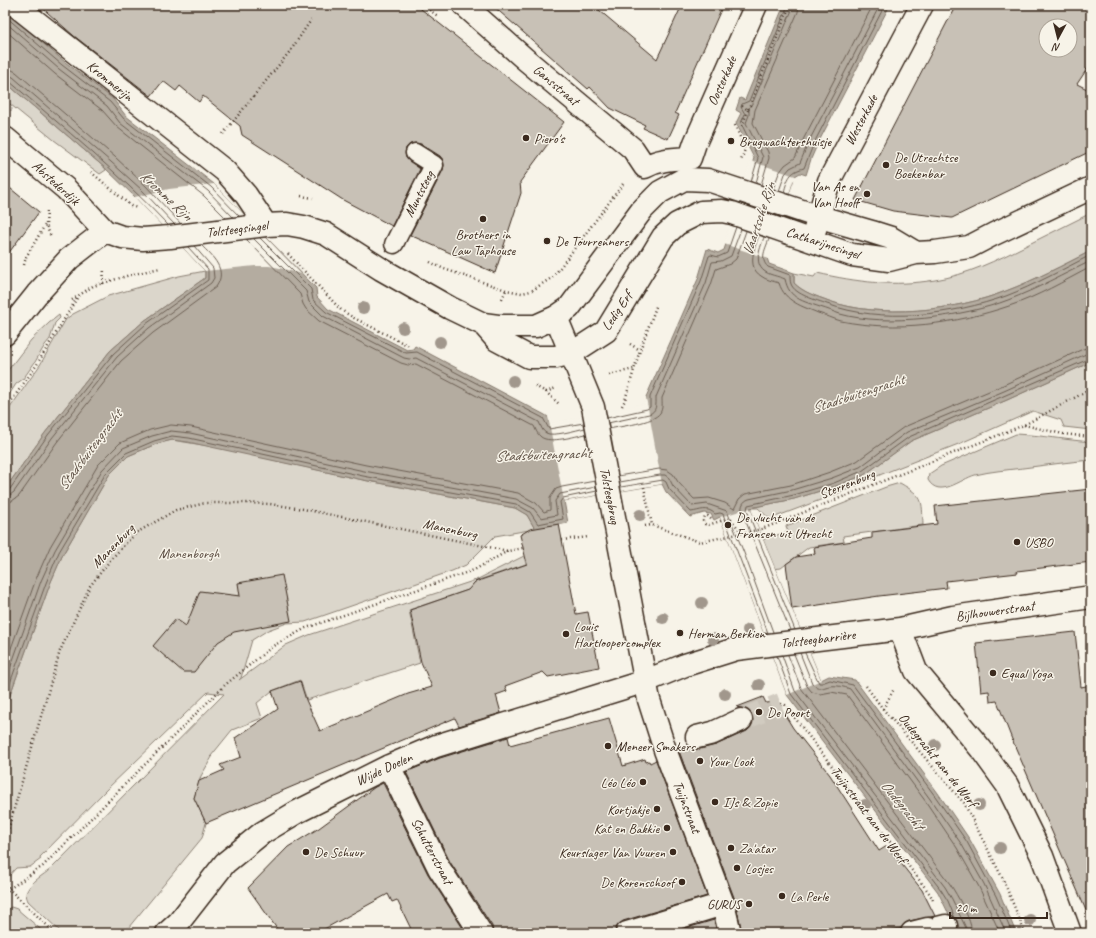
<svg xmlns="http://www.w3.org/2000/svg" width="1096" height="938" font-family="Caveat,sans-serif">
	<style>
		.green { fill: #dbd6cb; stroke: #8b8074 }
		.water { fill: #b4aca0; stroke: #84786c }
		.pier { fill: #f7f3e8 }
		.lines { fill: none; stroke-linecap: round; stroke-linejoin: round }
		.shore { stroke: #6b5e52; stroke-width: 1 }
		.building { fill: #c8c1b6; stroke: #3b2a1e; fill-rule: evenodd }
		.street-tunnel { stroke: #d1cbc0; stroke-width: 22; stroke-dasharray: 22 11; stroke-linecap: butt }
		.lane-casing { stroke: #3b2a1e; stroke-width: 21 }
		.street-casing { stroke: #3b2a1e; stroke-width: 25 }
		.secondary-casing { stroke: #3b2a1e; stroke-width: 25 }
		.path { stroke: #3b2a1e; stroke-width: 2.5; stroke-dasharray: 1 3; stroke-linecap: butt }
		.lane { stroke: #f7f3e8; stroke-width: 18 }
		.street { stroke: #f7f3e8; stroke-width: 22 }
		.secondary { stroke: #f7f3e8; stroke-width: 22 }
		.tree { fill: #a1978c }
		.poi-dot { fill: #3b2a1e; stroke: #f7f3e8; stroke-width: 1.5 }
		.labels { text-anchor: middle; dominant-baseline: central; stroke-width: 3; stroke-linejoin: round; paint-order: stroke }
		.street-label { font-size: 14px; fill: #3b2a1e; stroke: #f7f3e8 }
		.poi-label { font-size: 14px; fill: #3b2a1e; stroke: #f7f3e8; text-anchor: start }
		.park-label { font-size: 14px; fill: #5b4c41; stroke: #f7f3e8 }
		.water-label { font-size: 15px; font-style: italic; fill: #5f5145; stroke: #f7f3e8 }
	</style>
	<rect width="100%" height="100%" fill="#f7f3e8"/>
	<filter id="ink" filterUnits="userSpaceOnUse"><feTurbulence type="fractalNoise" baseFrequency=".025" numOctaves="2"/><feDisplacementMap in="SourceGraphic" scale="8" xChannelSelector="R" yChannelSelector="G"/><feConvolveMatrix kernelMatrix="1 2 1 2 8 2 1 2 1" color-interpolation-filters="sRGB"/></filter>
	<g filter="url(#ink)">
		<path class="green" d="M5 82 105 168 106 170 100 174 54 140 5 100Z
			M1091 213V251C1063 265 1035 280 1006 291 956 311 879 319 829 301 816 296 804 293 794 283V273L814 277 817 273C857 282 894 287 935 280 967 275 997 260 1025 246 1047 235 1069 224 1091 213Z
			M205 271V278L144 321 110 351 45 433 5 489V415L40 365 66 319 73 314 108 296 179 276Z
			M59 315 60 318 55 323 50 339 45 345 35 362 23 379 16 384 5 401V374L31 340 49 323Z
			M1091 362V430L1064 427 1061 420 1033 411 961 443 882 474 844 491 770 519 758 508H750L794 499 836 486 864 475 911 441 1007 400Z
			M1016 434C1041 435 1066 440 1091 442V460C1068 462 1046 465 1023 468 1007 470 991 471 975 475 961 479 939 499 928 480L929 474 941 466Z
			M172 440 215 447 363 480 515 508 527 515 535 529 495 536 466 565 452 571 305 622 287 623 268 630 252 640 241 678 239 680 286 645 309 635 476 580 524 556 526 564 476 581 473 584 474 588 409 610 420 663 307 700 300 680 272 691 257 703 262 718 232 730 211 756 212 757 201 776 194 798 206 823 202 838 124 933H62L28 901C27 898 25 894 27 891 31 882 43 875 51 869L224 694 208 692 107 789 40 857 41 859 30 867 16 868 5 880V709L50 584 63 554 109 475 128 456 156 444Z
			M900 483C924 497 922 499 923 525L843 536 844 542 809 547 781 568 770 569 762 541 766 538 788 532 786 526 886 487Z
			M11 907 17 909 45 933H5V911Z"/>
		<path class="water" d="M784 5H890L817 145 811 159 806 175 800 173 795 176 767 258 769 264 794 273V283C804 293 816 296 829 301 879 319 956 311 1006 291 1035 280 1063 265 1091 251V362L1007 400 911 441 864 475 836 486 794 499 750 508 821 680 829 676 855 680 938 793 970 840 1000 894 1016 933H958L938 892 787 695 720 517 714 520 711 514 704 513 690 517 666 492 662 484 564 501 568 523 535 529 527 515 515 508 363 480 188 442 172 440 156 444 128 456 109 475 63 554 50 584 5 709V489L45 433 110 351 144 321 205 278V271L135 197 105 168 5 82V11L65 62 113 99 126 116 214 184 316 288 317 297 328 309 407 350 413 349 415 346 545 415 548 417 550 426 647 405 646 397 698 279 707 249 718 253 724 250 754 158 736 123 741 113 736 110 740 98 745 100Z"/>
		<path class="pier" d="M751 161 798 177 793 181 769 259 724 244Z
			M214 184 229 199 301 274 280 268 269 266H255L205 271 135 197 169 189Z
			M644 397H646L662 484 564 501 548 417 550 416 552 423 575 419 645 404Z
			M750 508 821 680 787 695 720 517Z"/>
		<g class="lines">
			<path class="shore" d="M5 16 62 65 110 102 124 119 211 187 239 216
				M5 22 59 69 107 106 120 123 208 191 233 217
				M5 30 55 74 102 110 117 127 204 196 226 218
				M5 68 10 69 16 72 115 157 146 186 181 224
				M5 74 13 77 111 162 142 190 174 224
				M5 79 9 81C64 128 118 172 168 225
				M751 182 758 158 741 123 745 114 741 107 742 104 749 101 788 5
				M756 183 763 157 746 123 749 115V108L753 102 792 10 793 5
				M761 185 769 158 768 152 753 123 755 110 798 12 799 5
				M773 189 779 173 785 165 795 158 804 138 873 5
				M779 191 785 174 790 168 800 163 809 141 880 5
				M784 192C788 178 789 172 804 168L814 143 885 5
				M759 235C755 248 746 266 761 276 766 280 773 281 779 283 785 302 802 306 818 313 826 315 833 319 841 321 896 332 956 324 1009 306 1037 297 1064 281 1091 267
				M764 237C761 247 753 262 764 271 769 275 778 276 785 279 789 299 803 301 820 307 827 309 834 312 840 314 886 327 964 317 1008 300 1037 289 1064 274 1091 261
				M260 238 311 289 313 300 326 312 406 353 417 352 543 418 549 429 584 423
				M254 239 306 291 309 302 323 316 404 358 409 359 416 358 539 422C541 426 542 431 546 433 552 437 577 430 585 428
				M769 239C766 248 759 259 768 267L790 275C790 278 790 281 791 284 795 295 817 300 827 304 881 324 953 315 1006 296 1035 285 1063 269 1091 255
				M247 240 300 294 303 304 306 309 319 321 401 363 408 365 416 364 534 426C536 430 537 434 541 437 550 444 575 436 586 434
				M607 418 647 409 650 407V397L701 281 709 256 711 255 718 257 727 253 736 227
				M608 423 649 414C657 411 656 405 656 397L706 283 712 262 721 261 731 256 741 229
				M609 429C621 426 653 423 660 413 663 408 662 403 662 398L711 285 716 269 730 264 736 259 746 231
				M618 476 659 469 667 470 673 474 678 482 694 499 709 498 725 503 734 509 739 499 745 494 791 485 830 472 857 461 904 427 1001 386 1083 349 1091 347
				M620 482 660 475H665L669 478 673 486 692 506 707 504 727 511 744 553 773 632
				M621 487 663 480 666 482 669 489 691 512C700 511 707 506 715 514L720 513 723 514 768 633
				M5 491 10 489 48 435 113 354 146 324 208 280V269L188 247
				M5 496 10 495 14 492 52 438 117 357 149 328 211 283 214 278 213 268 194 246
				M5 502 12 501 19 496 57 442 121 361 153 333 216 287C228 270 213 257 201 245
				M790 630 742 512C741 506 743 501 749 499L792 490 832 478 860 467 907 432 1004 391 1086 354 1091 353
				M795 630 747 510 748 505 794 495 834 483 862 471 909 437 1091 358
				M800 653 812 683C819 692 822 687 830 686 836 685 845 687 850 689L930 799 962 845 984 884 1006 933
				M805 653 819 683H822L830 680 853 685 935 796 967 842 996 896 1012 933
				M794 654 807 686 812 692 820 694 831 692 847 695 926 802 957 848 979 887 1000 933
				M782 655 795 691 945 887 952 899 966 928V933
				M788 655 801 688 950 884C957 895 972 920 972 933
				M777 656 791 694 941 890 948 901 961 933
				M5 665 36 579 50 547 98 465 120 443 150 430 171 425 191 427 366 465 518 493 536 503 544 512 550 510V498L556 489 562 487 595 481
				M5 683 41 581 55 550 102 470 123 448 152 436 171 431 190 433 364 471 516 499 533 508 541 518 557 515 555 501 560 494 596 487
				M5 697 46 583 59 552 106 473 126 453 154 441 172 436 189 438 363 476 516 504 530 512 538 524 563 519 560 502 563 498 597 491"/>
		</g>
		<path class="building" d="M39 5H416L564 122 520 182 521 193 495 273 410 235 443 170 444 165 443 160 440 156 421 144 416 143 410 144 406 148 405 153 406 158 420 169 392 226 343 200 242 135 240 126 203 96 199 102 180 86 176 91 163 81 151 96 74 36Z
			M492 5H593L657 59 682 5H723L675 113 679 115 668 139 643 128 645 125 610 108 590 87 588 89Z
			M956 5H1091V63L1077 84 1091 91V151L952 218 893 211 855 200ZM1046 26H1070V50H1046Z
			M5 184 39 212 5 258Z
			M1091 489V562L1017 571 1018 573 946 581 947 588 879 596 792 609 786 564 796 557 815 554 814 547 872 538V532L937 524 935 506Z
			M559 524 576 614 588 612 599 667 548 677 543 672 505 686 507 691 496 695 501 713 459 726 455 718 206 823 194 798 199 781 224 770 220 765 241 757 235 738 278 709 272 691 300 681 306 700 320 731 408 694 432 687 421 662 410 610 468 590 475 582 527 564 520 535 530 529Z
			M282 575 291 621 234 632 218 642 194 672H183L153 646 176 619 186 626 200 591 240 596 238 583Z
			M1075 632 1081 687 1091 685V922L1011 737 997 701 990 702 989 691 981 692 976 643Z
			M763 697 766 703 777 702 793 728 830 775 879 851 887 846 922 890 935 916 909 921 904 924 901 928 879 933H742L735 900 679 751 690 747 694 749H700L716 745 747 731 751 727 753 721 752 715 748 710 737 707Z
			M609 718 623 766 645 759 646 762 649 761 650 763 656 760 707 896 623 921 618 925 615 933H493L492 926 450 862 406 772 440 758 508 737 510 745Z
			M383 783 428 874 466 933H413L397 900 392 902 388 894 317 933H280L248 888 288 847 319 828 375 787Z
			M714 920 717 933H670Z"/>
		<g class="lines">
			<path class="street-tunnel" d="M741 720 781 704"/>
			<defs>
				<path id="lane" d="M394 244 434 165 415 153"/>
				<path id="street" d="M15 5 225 171 246 195 266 225
					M464 5 525 59 633 149 645 167C659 159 674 159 690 158L695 143 756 5
					M812 240 829 181 922 5
					M556 317 593 407 649 700 665 750 723 904 730 933
					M900 629 916 671 981 749 1007 785 1042 856 1070 933
					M697 737 713 733 741 720
					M389 766 439 868 481 933
					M938 928 946 926
					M167 933 179 922 225 863 262 833 297 812 389 766 436 746 646 681 685 665 736 649 900 629 953 617 1091 597
					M627 933 723 904
					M912 933 928 929"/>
				<path id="secondary" d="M5 138 66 189 105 231 122 237 143 239 170 237 266 225 287 224 304 227 326 234 381 269 450 308 483 324 498 326H536L556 317 569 308 642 210 660 192 684 179 708 180 820 217 872 232 891 238 916 253
					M483 324 497 340 529 357H556L572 353 606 331 663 237 677 224 701 212 722 211 732 213 852 255 889 260 916 253 935 252 969 247 994 234 1091 188
					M5 334 37 294 69 259 105 231"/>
			</defs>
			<use href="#lane" class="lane-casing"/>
			<use href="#street" class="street-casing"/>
			<use href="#secondary" class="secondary-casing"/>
			<path class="path" d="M423 5 439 17
				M5 104 12 110
				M742 106 748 110 790 5
				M735 125 745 149 741 161
				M742 126 748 110
				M223 134 291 50 311 20
				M91 172 131 206 137 208
				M301 196 313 198
				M47 211 46 225 51 237
				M288 254 341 310 354 318 409 346
				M430 262 444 269 506 290 522 293 531 291 553 277 623 184
				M24 265 26 257 45 225
				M103 284 104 269
				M502 299 506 290
				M72 300 93 286 130 275 160 268
				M630 344 640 350
				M609 375 634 369
				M535 386 546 392 560 405
				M546 392 556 388
				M622 406 625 400 640 350 657 304
				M5 410 36 366 77 298
				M1024 425 1063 434 1091 437
				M644 487 652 525
				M711 519 708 516H705L703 521 705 524 708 525 730 518 742 533
				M645 526 652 525 700 542 762 529 1024 425 1091 389
				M562 540 589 537
				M866 686 883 709 964 803 1003 879 1025 933
				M781 704 785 705 930 894 933 900
				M883 709 894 689
				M5 840 60 651 90 586 112 558 136 533 176 510 206 503H245L270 504 303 509 508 551 523 548
				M5 879 9 889 5 893
				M55 933 9 889 43 866 225 685 273 646 306 628 474 570 508 551"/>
			<use href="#lane" class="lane"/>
			<use href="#street" class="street"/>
			<use href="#secondary" class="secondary"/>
		</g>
		<g class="tree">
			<circle cx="363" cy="308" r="6"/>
			<circle cx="403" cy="328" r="6"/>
			<circle cx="440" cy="342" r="6"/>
			<circle cx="513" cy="381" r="6"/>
			<circle cx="640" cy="515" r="6"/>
			<circle cx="702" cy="603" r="6"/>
			<circle cx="663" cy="618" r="6"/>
			<circle cx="748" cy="630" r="6"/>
			<circle cx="713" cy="639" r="6"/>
			<circle cx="759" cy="685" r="6"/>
			<circle cx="725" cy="694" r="6"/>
			<circle cx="935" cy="745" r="6"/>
			<circle cx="865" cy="805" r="6"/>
			<circle cx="979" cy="805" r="6"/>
			<circle cx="1000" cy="848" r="6"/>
			<circle cx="1030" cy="920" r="6"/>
		</g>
	</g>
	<g class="poi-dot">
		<circle cx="526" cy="138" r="4"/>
		<circle cx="731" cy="141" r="4"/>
		<circle cx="886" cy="165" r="4"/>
		<circle cx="867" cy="194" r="4"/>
		<circle cx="483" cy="219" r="4"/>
		<circle cx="547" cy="241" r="4"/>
		<circle cx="728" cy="525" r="4"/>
		<circle cx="1017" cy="542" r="4"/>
		<circle cx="680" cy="633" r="4"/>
		<circle cx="566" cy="634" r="4"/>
		<circle cx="993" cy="673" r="4"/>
		<circle cx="759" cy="712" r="4"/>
		<circle cx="608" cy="746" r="4"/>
		<circle cx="700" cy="761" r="4"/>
		<circle cx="643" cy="782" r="4"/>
		<circle cx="715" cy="802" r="4"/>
		<circle cx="657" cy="809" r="4"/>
		<circle cx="667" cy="828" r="4"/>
		<circle cx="731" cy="848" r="4"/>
		<circle cx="306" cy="852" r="4"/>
		<circle cx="673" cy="852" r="4"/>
		<circle cx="737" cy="868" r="4"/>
		<circle cx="682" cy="882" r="4"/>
		<circle cx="782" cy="896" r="4"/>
		<circle cx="749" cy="904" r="4"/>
	</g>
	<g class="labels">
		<g class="street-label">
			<text transform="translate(110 81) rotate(39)">Krommerijn</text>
			<text transform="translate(722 81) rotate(-66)">Oosterkade</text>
			<text transform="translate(556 85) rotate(40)">Gansstraat</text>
			<text transform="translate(861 120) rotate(-62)">Westerkade</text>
			<text transform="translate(56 183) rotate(42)">Abstederdijk</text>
			<text transform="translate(419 194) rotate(-63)">Muntsteeg</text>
			<text transform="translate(237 229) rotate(-7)">Tolsteegsingel</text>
			<text transform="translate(823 243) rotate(18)">Catharijnesingel</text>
			<text transform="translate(617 311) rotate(-56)">Ledig Erf</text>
			<text transform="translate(847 484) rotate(-22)">Sterrenburg</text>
			<text transform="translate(610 496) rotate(79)">Tolsteegbrug</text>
			<text transform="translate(450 529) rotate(12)">Manenburg</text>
			<text transform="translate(113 546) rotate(-46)">Manenburg</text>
			<text transform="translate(995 611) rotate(-8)">Bijlhouwerstraat</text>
			<text transform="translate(818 639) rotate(-7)">Tolsteegbarrière</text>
			<text transform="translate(938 760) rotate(51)">Oudegracht aan de Werf</text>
			<text transform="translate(384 769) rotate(-25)">Wijde Doelen</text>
			<text transform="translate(687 807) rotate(69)">Twijnstraat</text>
			<text transform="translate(869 815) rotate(53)">Twijnstraat aan de Werf</text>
			<text transform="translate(432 851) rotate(62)">Schutterstraat</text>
		</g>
		<g class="poi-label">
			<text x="534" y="138">Piero's</text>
			<text x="739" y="141">Brugwachtershuisje</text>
			<text x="894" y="157">De Utrechtse<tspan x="894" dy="16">Boekenbar</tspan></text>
			<text x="859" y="186" text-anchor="end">Van As en<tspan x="859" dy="16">Van Hooff</tspan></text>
			<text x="483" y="234" text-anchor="middle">Brothers in<tspan x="483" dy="16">Law Taphouse</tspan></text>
			<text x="555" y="241">De Tourrenners</text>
			<text x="736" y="517">De vlucht van de<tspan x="736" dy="16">Fransen uit Utrecht</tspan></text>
			<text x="1025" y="542">USBO</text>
			<text x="574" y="626">Louis<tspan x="574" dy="16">Hartloopercomplex</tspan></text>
			<text x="688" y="633">Herman Berkien</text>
			<text x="1001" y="673">Equal Yoga</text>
			<text x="767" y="712">De Poort</text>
			<text x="616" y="746">Meneer Smakers</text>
			<text x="708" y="761">Your Look</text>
			<text x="635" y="782" text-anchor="end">Léo Léo</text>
			<text x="723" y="802">IJs &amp; Zopie</text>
			<text x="649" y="809" text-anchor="end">Kortjakje</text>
			<text x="659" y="828" text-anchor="end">Kat en Bakkie</text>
			<text x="739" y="848">Za'atar</text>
			<text x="314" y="852">De Schuur</text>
			<text x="665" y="852" text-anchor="end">Keurslager Van Vuuren</text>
			<text x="745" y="868">Losjes</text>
			<text x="674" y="882" text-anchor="end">De Korenschoof</text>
			<text x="790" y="896">La Perle</text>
			<text x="741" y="904" text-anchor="end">GURUS</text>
		</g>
		<g class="park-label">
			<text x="189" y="553">Manenborgh</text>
		</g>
		<g class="water-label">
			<text transform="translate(166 196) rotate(43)">Kromme Rijn</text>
			<text transform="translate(759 219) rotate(-72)">Vaartsche Rijn</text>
			<text transform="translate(858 394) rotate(-18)">Stadsbuitengracht</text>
			<text transform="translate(90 450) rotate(-53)">Stadsbuitengracht</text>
			<text transform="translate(543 455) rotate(-2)">Stadsbuitengracht</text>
			<text transform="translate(902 805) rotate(51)">Oudegracht</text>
		</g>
	</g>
	<rect width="1096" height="938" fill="none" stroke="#f7f3e8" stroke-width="20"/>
	<rect x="10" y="10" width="1076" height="918" fill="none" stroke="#3b2a1e" stroke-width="1.5" filter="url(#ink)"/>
	<g transform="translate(1058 38) rotate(187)"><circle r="19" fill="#f7f3e8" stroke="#aca397"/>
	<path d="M0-3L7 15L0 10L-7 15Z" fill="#3b2a1e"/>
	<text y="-6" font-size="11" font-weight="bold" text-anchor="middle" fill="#3b2a1e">N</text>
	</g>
	<path d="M950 912v6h97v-6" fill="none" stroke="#3b2a1e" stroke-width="2"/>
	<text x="956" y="912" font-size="12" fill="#3b2a1e" stroke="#f7f3e8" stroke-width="3" paint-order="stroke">20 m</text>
</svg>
